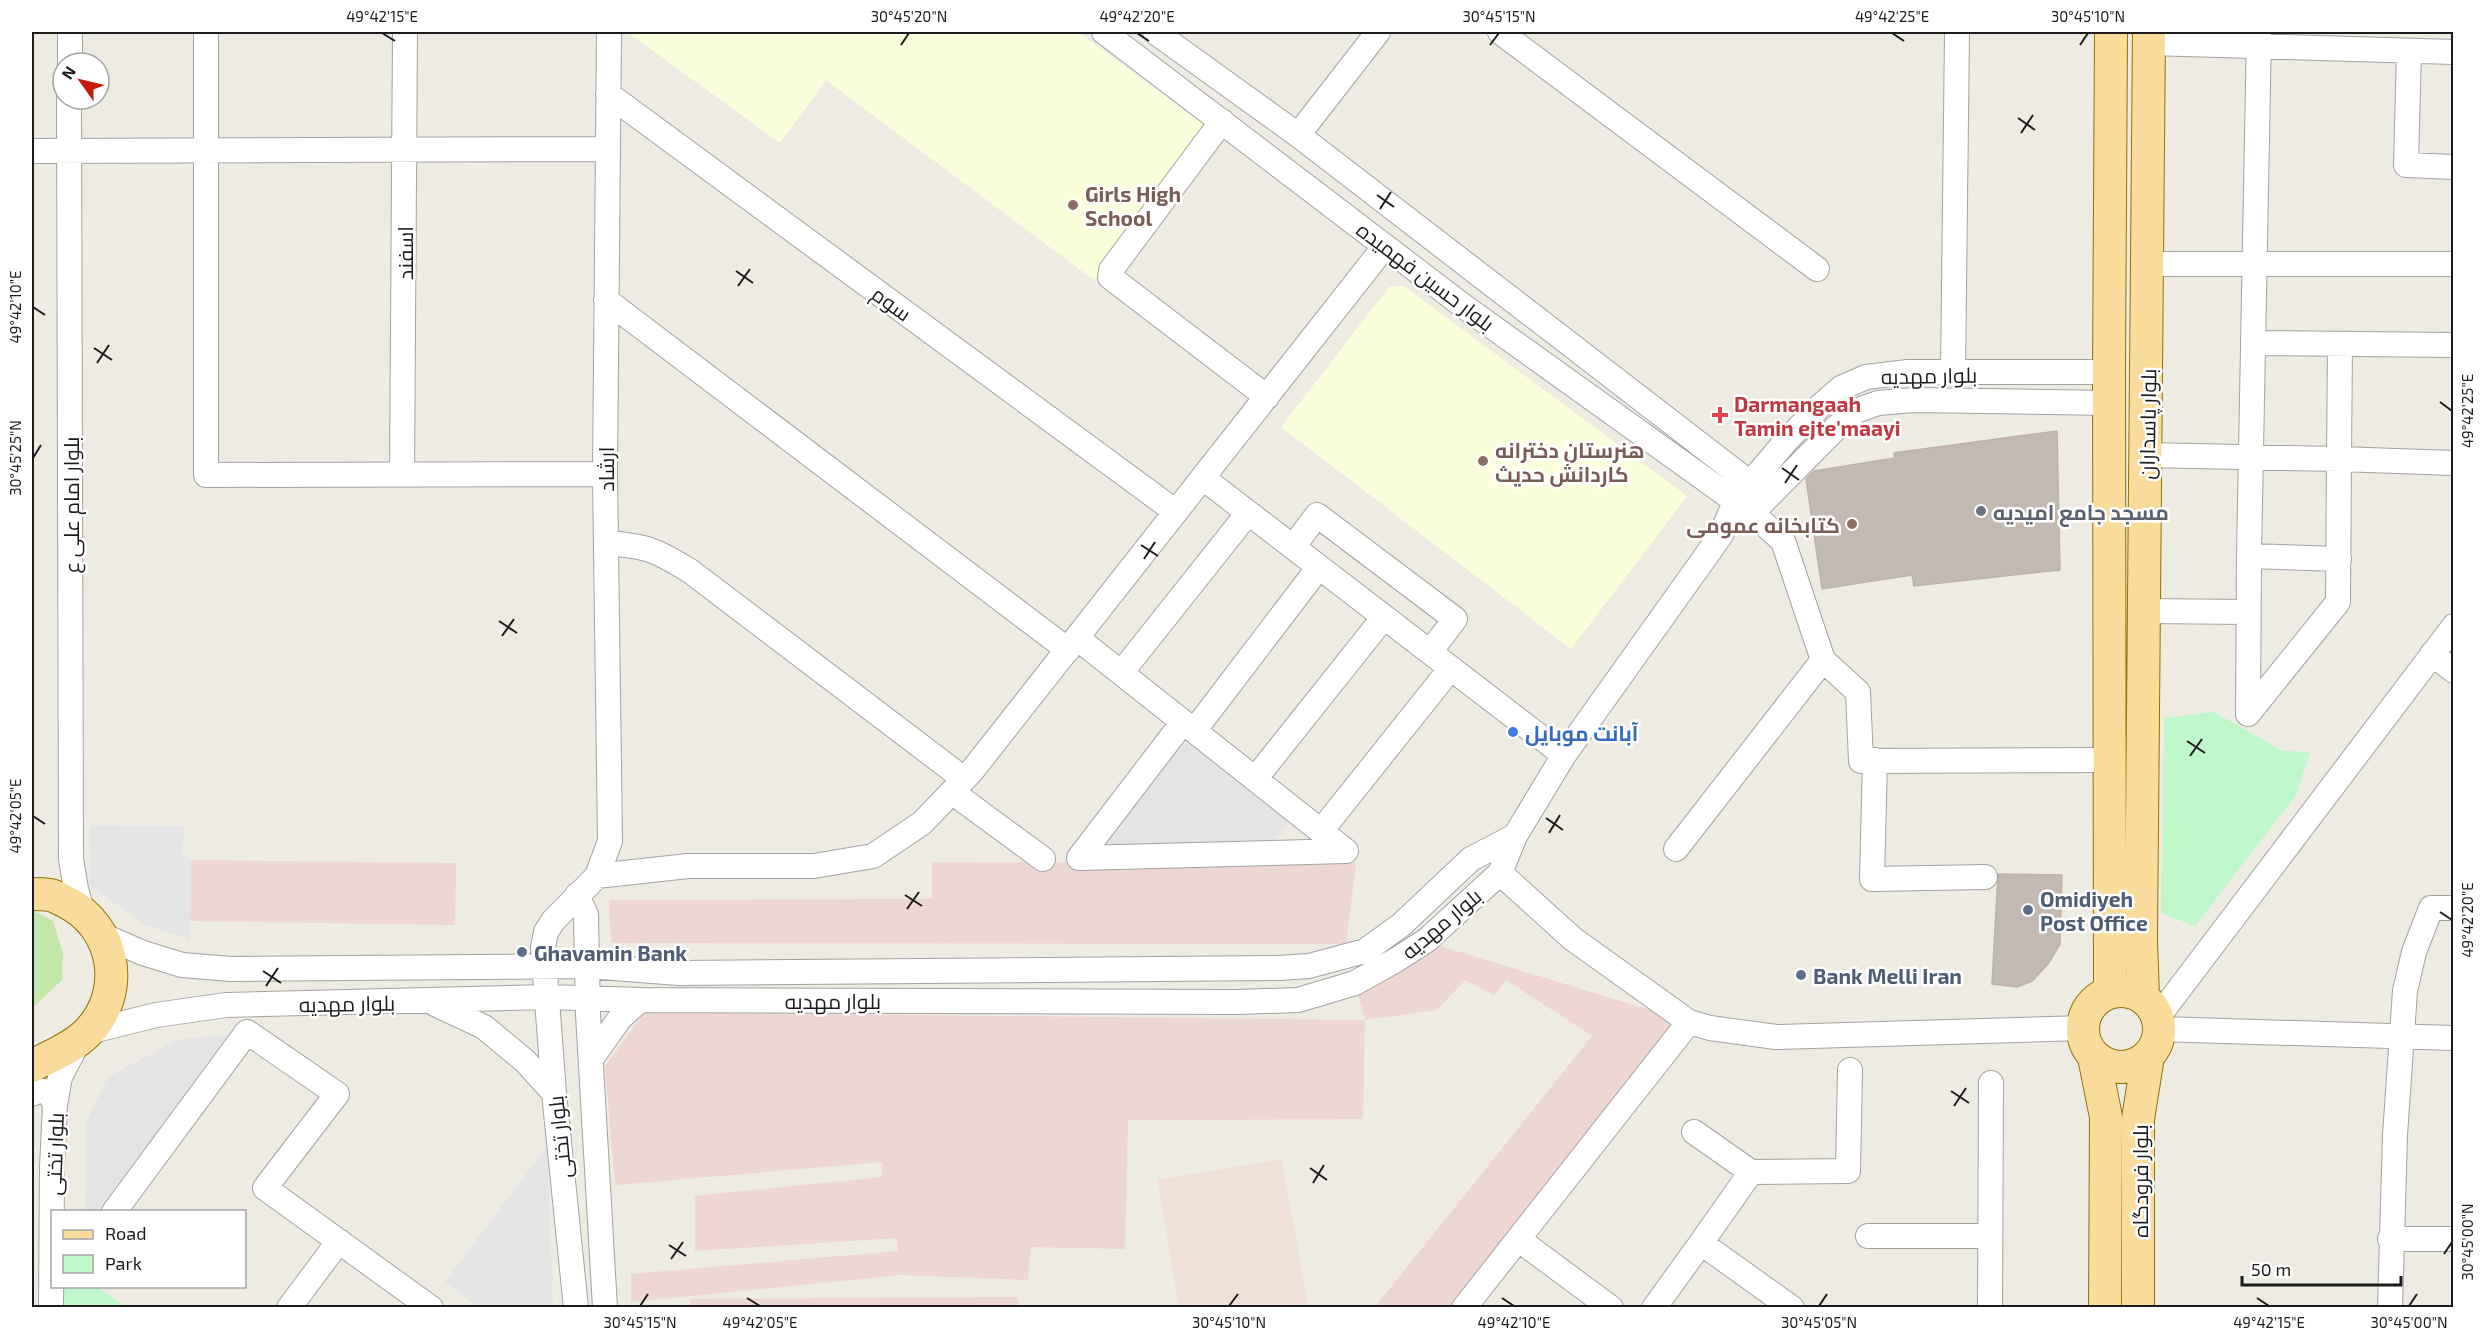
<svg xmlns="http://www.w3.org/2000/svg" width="2485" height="1339" font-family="'Exo 2',Cairo,sans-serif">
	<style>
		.commercial { fill: #eed6d2 }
		.education { fill: #fafedb }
		.military { fill: #efdfd6 }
		.grass { fill: #c1e7a9 }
		.park { fill: #c0f7ca }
		.parking { fill: #e4e4e4 }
		.building { fill: #c2bab2; stroke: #bfb3a5; stroke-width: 1.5 }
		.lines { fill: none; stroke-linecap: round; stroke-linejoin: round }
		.minor-casing { stroke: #a3a3a3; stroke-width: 26 }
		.major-casing { stroke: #917204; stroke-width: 34 }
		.minor { stroke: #fff; stroke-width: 24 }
		.major { stroke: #f9db9c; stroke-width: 32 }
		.ticks { fill: none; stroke: #1c1c1c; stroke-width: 2 }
		.education-dot { fill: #8d6e63; stroke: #fff; stroke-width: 2 }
		.health-dot { fill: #e0444e; stroke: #fff; stroke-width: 2 }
		.worship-dot { fill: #6b7280; stroke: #fff; stroke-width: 2 }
		.shop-dot { fill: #3f7fe0; stroke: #fff; stroke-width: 2 }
		.service-dot { fill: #5c6f8a; stroke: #fff; stroke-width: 2 }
		.labels { text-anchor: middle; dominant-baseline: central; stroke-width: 5; stroke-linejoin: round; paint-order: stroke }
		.education-label { font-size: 21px; font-weight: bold; fill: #785e54; stroke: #fff; text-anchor: start }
		.street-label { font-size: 21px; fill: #1c1c1c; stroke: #fff }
		.health-label { font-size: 21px; font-weight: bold; fill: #be3a42; stroke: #fff; text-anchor: start }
		.worship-label { font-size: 21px; font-weight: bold; fill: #5b616d; stroke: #fff; text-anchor: start }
		.shop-label { font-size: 21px; font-weight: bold; fill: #366cbe; stroke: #fff; text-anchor: start }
		.service-label { font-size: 21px; font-weight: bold; fill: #4e5e75; stroke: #fff; text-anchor: start }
		.neatline { fill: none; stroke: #1c1c1c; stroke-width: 2 }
		.ticks-label { font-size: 15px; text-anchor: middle; fill: #1c1c1c }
	</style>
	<rect width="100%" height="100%" fill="#eeebe2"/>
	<path class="commercial" d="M191 860 456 863 455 925 190 921Z
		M932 862 1356 863 1346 944 611 943 609 900 932 899Z
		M1437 945 1689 1022 1464 1308 1375 1307 1592 1036 1506 980 1494 995 1465 980 1437 1010 1365 1020 1363 1119 1128 1120 1125 1249 1031 1247 1028 1280 900 1275 631 1302V1274L898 1251 897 1238 695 1251V1196L882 1177V1162L615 1185 605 1066 645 1012 1365 1020 1355 983 1399 973Z
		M1018 1297 1019 1308H690V1299Z"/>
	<path class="education" d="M627 32H1078L1209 128 1095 281 826 80 780 143Z
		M1404 286 1687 496 1571 649 1281 427 1389 287Z"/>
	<path class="military" d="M1282 1159 1308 1307H1179L1158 1180Z"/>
	<path class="grass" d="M32 910 53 921 63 953 62 980 32 1008Z"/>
	<path class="park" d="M2214 712 2283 751 2310 752 2296 795 2195 926 2161 913 2164 718Z
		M60 1286 97 1287 126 1307 60 1308Z"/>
	<path class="parking" d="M1179 732 1292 818 1275 841 1089 852Z
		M89 825 184 826 182 854 191 860 190 940 146 925 90 886Z
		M247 1032 114 1211 85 1212 87 1120 108 1077 177 1040Z
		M547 1146 553 1302 537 1307H478L445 1282Z"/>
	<path class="building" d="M2057 431 2060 570 1914 586 1912 575 1822 589 1806 479 1814 471 1895 458 1894 453Z
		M1998 874 2062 875 2060 944 2048 964 2032 981 2017 987 1992 984Z"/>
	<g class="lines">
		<defs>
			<path id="minor" d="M206 32V475L605 474
				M1104 32 1462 305 1752 513 1783 541 1823 660 1676 849
				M1155 32 1298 135 1767 496
				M1500 32 1817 269
				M2149 43 2454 52
				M2409 51 2406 165 2454 167
				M70 63V32
				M608 94 1176 512
				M69 99 71 859 76 889 82 910
				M1222 121 1111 270 1110 277 1267 397
				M1298 135 1378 32
				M32 151 608 149
				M2148 264H2454
				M606 300 1068 650
				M2253 343 2454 345
				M2340 345 2339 459 2454 463
				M1953 373 1957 32
				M2147 455 2339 459 2338 602 2248 714 2249 556 2339 559
				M402 475 405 32
				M1203 478 1564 755
				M1757 508 1836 428 1856 411 1878 403 1914 400 2109 403
				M607 543C647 546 656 550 690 571L964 779
				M1293 547 1317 515 1455 619 1430 652
				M2249 556 2259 32
				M2144 611 2248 612
				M1077 638 1346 851 1079 858 1183 722
				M2432 654 2454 671
				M1823 660 1858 692 1861 761 2110 760
				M1121 673 1248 513
				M1194 731 1319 567
				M1875 760 1872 879 1985 877
				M1255 779 1384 617
				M952 792 1043 859
				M1321 831 1451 668
				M1500 873 1573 939 1689 1022 1710 1028 1776 1037 2083 1028
				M597 876 688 866H814L873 856 922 823 971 772 1385 246
				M577 895 586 915 588 1014 605 1308
				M104 936 143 953 182 965 231 969 588 966 679 973 1279 968 1309 966 1365 951 1401 925 1471 859 1515 836
				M435 1004 484 1027 525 1061 554 1093
				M2158 1017 2454 626
				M2160 1029 2454 1038
				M88 1032 156 1015 226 1005 547 997 640 1000 1238 1002 1298 1000 1355 983 1396 960 1427 940 1500 873 1515 836 1564 755 1721 535 1736 500 1786 441 1818 408 1841 388 1866 377 1908 372H2109
				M591 1059 620 1018 640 1000
				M32 1094C44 1087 50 1092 55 1105
				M1694 1132 1751 1172
				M114 1212 247 1032 337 1094 265 1188 431 1308
				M1868 1236H1990
				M1518 1239 1611 1308
				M2390 1239H2454
				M1701 1243 1751 1172 1848 1171 1850 1070
				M51 1308 52 1167 55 1105 60 1077 79 1040
				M289 1308 339 1241
				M576 1308 554 1093 543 947 546 932 553 921 597 876 610 841 605 474 609 32
				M1464 1308 1689 1022
				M1654 1308 1701 1243 1792 1308
				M1990 1308 1991 1083
				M2390 1308 2395 1135 2405 991 2414 952 2431 908H2454"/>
			<path id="major" d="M32 894C37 894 44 894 50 895 56 896 61 900 66 902 116 927 127 993 87 1033 72 1048 50 1056 32 1066
				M2083 1029a38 38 0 1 1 76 0a38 38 0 1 1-76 0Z
				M2110 992 2109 372 2111 32
				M2143 997 2141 940 2149 32
				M2094 1057 2106 1117 2105 1308
				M2138 1308V1119L2148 1056"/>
		</defs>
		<use href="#minor" class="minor-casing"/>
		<use href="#major" class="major-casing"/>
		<use href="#minor" class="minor"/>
		<use href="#major" class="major"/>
	</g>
	<path class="ticks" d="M382 33 395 41M1137 33 1149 41M1892 33 1904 41M901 45 909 33M1490 45 1499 33M2080 45 2088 33M2018 118 2035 130M2021 133 2033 115M1377 195 1394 207M1380 209 1391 192M736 271 753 283M738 286 750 269M33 307 45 315M94 348 112 360M97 363 109 345M2440 402 2452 411M33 458 41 445M1782 468 1799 480M1785 483 1797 465M1141 545 1158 556M1144 559 1155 542M499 621 517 633M502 636 514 619M2187 741 2205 753M2190 756 2202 739M33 816 45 824M1546 818 1563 830M1549 833 1560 815M905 895 922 906M907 909 919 892M2440 912 2452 920M263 971 281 983M266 986 278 968M1951 1091 1969 1103M1954 1106 1966 1088M1310 1168 1327 1180M1313 1183 1324 1165M669 1245 686 1256M2444 1254 2452 1242M671 1259 683 1242M747 1298 760 1306M1502 1298 1514 1306M2257 1298 2269 1306M640 1306 648 1294M1229 1306 1238 1294M1819 1306 1827 1294M2409 1306 2417 1294"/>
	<g class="education-dot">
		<circle cx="1073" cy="205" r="6"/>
		<circle cx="1483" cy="461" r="6"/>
		<circle cx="1852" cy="524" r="6"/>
	</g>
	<path class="health-dot" d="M1717 406h6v6h6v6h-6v6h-6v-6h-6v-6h6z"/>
	<circle class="worship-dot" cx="1981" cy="511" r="6"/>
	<circle class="shop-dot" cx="1513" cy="732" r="6"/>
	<g class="service-dot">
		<circle cx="2028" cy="910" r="6"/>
		<circle cx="522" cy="952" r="6"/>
		<circle cx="1801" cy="975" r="6"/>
	</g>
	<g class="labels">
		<g class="education-label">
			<text x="1085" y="193">Girls High<tspan x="1085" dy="24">School</tspan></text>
			<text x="1495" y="449">هنرستان دخترانه<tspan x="1495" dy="24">کاردانش حدیث</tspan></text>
			<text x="1840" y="524" text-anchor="end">کتابخانه عمومی</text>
		</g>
		<g class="street-label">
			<text transform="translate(404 253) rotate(-90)">اسفند</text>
			<text transform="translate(1426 276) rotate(37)">بلوار حسین فهمیده</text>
			<text transform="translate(892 303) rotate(36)">سوم</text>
			<text transform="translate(1929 375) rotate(-1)">بلوار مهدیه</text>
			<text transform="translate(2147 424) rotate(-89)">بلوار پاسداران</text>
			<text transform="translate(605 469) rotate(-90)">ارشاد</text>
			<text transform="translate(70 505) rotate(-90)">بلوار امام علی ع</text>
			<text transform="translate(1441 923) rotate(-40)">بلوار مهدیه</text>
			<text x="833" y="1000">بلوار مهدیه</text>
			<text transform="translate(347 1003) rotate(-1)">بلوار مهدیه</text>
			<text transform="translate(559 1137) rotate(-96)">بلوار تختی</text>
			<text transform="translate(54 1154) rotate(-88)">بلوار تختی</text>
			<text transform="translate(2139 1181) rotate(-90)">بلوار فرودگاه</text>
		</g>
		<g class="health-label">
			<text x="1734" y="403">Darmangaah<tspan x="1734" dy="24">Tamin ejte'maayi</tspan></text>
		</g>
		<g class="worship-label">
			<text x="1993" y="511">مسجد جامع امیدیه</text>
		</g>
		<g class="shop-label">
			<text x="1525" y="732">آبانت موبایل</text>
		</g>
		<g class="service-label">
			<text x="2040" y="898">Omidiyeh<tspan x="2040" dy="24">Post Office</tspan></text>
			<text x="534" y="952">Ghavamin Bank</text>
			<text x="1813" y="975">Bank Melli Iran</text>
		</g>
	</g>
	<rect width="2485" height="1339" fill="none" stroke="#ffffff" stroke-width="66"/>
	<rect x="51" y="1210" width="195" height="78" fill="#ffffff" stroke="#a4a4a4" stroke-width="1.5"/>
	<rect x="63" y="1230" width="30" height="9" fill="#f9db9c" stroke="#a4a4a4" stroke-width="1.5"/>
	<text x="105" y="1240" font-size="18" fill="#1c1c1c">Road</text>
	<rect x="63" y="1255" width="30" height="18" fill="#c0f7ca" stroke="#a4a4a4" stroke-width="1.5"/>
	<text x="105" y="1270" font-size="18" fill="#1c1c1c">Park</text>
	<g transform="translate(81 81) rotate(304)"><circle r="28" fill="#ffffff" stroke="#a4a4a4" stroke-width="1.5"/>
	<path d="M0-4.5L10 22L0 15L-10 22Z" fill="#c31b06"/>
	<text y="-9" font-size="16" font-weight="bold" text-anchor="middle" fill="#1c1c1c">N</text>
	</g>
	<path d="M2242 1276v9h159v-9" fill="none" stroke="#1c1c1c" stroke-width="3"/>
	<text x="2251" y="1276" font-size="18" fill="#1c1c1c" stroke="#ffffff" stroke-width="4.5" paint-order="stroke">50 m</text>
	<rect x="33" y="33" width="2419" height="1273" class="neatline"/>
	<g class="ticks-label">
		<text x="382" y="22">49°42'15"E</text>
		<text x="909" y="22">30°45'20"N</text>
		<text x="1137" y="22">49°42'20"E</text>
		<text x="1499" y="22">30°45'15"N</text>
		<text x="1892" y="22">49°42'25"E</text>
		<text x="2088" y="22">30°45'10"N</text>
		<text transform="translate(16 307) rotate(-90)" y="5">49°42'10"E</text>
		<text transform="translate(2468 411) rotate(-90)" y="5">49°42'25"E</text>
		<text transform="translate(16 458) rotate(-90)" y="5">30°45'25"N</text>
		<text transform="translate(16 816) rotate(-90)" y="5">49°42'05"E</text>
		<text transform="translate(2468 920) rotate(-90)" y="5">49°42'20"E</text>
		<text transform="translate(2468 1242) rotate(-90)" y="5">30°45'00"N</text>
		<text x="640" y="1328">30°45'15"N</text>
		<text x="760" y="1328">49°42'05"E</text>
		<text x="1229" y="1328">30°45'10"N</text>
		<text x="1514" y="1328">49°42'10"E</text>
		<text x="1819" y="1328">30°45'05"N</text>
		<text x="2269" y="1328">49°42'15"E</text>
		<text x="2409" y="1328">30°45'00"N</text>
	</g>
</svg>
